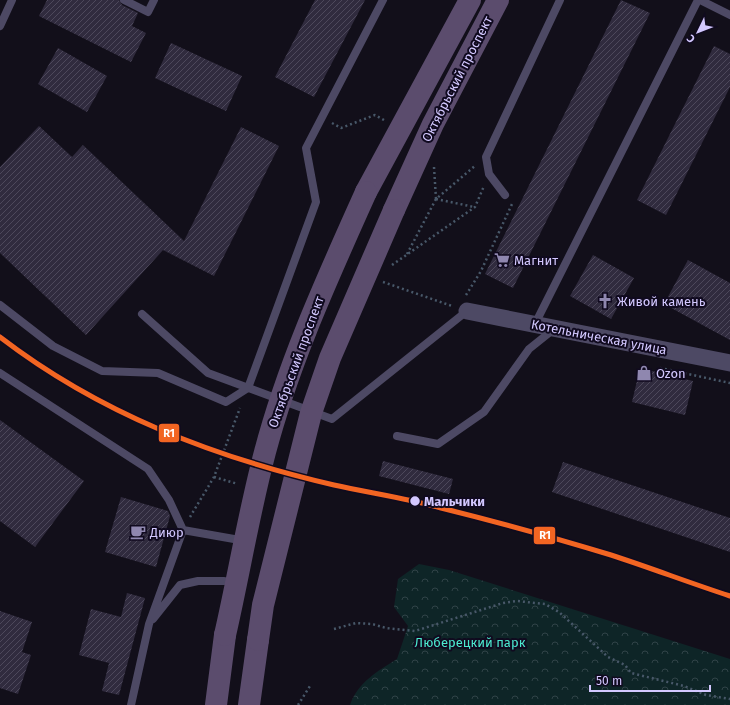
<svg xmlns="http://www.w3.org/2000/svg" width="730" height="705" font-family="'Fira Sans',sans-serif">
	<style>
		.park { fill: url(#park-crowns) }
		.building { fill: url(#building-hatch) }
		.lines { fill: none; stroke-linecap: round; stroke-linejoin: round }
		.path { stroke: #485869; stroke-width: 2.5; stroke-dasharray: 2 3; stroke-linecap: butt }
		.lane { stroke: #4d4964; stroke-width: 8 }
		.street { stroke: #4d4964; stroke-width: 17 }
		.primary { stroke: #5b4c6d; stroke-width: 22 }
		.primary-bridge { stroke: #5b4c6d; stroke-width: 22 }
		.rail-1-casing { stroke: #100a1f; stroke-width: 8 }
		.rail-1 { stroke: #f26522; stroke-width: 5 }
		.stop-dot { fill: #d3c8ff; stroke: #100a1f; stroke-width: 1.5 }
		.labels { text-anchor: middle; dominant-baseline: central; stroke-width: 4; stroke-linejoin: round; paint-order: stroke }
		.street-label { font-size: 13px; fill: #d3c8ff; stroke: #100a1f }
		.poi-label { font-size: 13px; fill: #d3c8ff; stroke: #100a1f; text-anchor: start }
		.stop-label { font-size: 13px; font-weight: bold; fill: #d3c8ff; stroke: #100a1f; text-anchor: start }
		.park-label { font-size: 13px; fill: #4be8ce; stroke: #100a1f }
		.line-badge { stroke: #100a1f; stroke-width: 1.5 }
		.badge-label { font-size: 11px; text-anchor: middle; font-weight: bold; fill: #fff }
	</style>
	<defs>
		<pattern id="park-crowns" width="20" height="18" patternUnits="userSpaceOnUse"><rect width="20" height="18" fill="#0e2527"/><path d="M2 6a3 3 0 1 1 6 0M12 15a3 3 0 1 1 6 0" fill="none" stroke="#304347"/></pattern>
		<pattern id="building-hatch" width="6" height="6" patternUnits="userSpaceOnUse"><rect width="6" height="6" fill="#302b3e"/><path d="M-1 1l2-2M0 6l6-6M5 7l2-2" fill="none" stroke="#4d485b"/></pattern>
	</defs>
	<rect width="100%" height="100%" fill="#120f1a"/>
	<path class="park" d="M419 564 449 570 730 659V705H350C358 682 378 671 397 659L408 626 394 607 398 579Z"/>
	<path class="building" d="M47 0H119L122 5 138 13 132 26 146 33 131 62 39 16Z
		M315 0H365L314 97 275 77Z
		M621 0 650 13 513 288 485 274Z
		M171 43 242 76 226 111 155 78Z
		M714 46 730 54V87L666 215 637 200Z
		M58 48 107 76 87 112 38 84Z
		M39 126 72 157 83 145 184 241 241 127 279 146 214 276 163 250 86 335 0 253V167Z
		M593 255 634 278 611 319 570 296Z
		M688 260 730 283V340L664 304Z
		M640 368 693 381 685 415 632 402Z
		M0 420 84 481 35 547 0 521Z
		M383 461 453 479 449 494 379 476Z
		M563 462 730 518V552L552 492Z
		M121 497 168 511 170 516 156 567 105 552Z
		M127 593 145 598 119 695 102 691 109 663 79 655 91 609 121 617Z
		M0 611 32 622 22 652 31 655 18 694 0 688Z"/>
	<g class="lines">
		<path class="path" d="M332 123 341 128 375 115 384 120
			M434 167 436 199
			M436 199 474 207
			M407 254 436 199 476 165
			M392 265 475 207 484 186
			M383 282 452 306
			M466 295 481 271 512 204
			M660 368 730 383
			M214 477 238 484
			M190 517 214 477 240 408
			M334 629 356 623 372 624 386 628 415 631 503 603 517 601 545 604 559 612 608 657 625 665 631 673 684 686 706 695 730 699
			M298 705 310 686"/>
		<path class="lane" d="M124 0 148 12 154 0
			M700 0 730 15
			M0 26 12 0
			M505 195 489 174 486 157 560 0
			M0 305 53 346 102 371 158 373 226 402 248 388 316 202 306 148 383 0
			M142 314 208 373 332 419 467 311
			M535 324 698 0
			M0 373 148 469 169 500 183 530 149 624 131 705
			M397 436 438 444 484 412 529 349 554 329
			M183 530 234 539
			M153 619 180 585 198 581H224"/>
		<path class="street" d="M467 311 730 363"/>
		<path class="primary" d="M366 192 470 0
			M394 210 433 124 498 0
			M216 705 225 635
			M249 705 258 640"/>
		<path class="primary-bridge" d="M225 635C239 574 249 512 265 452 289 361 328 277 366 192
			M258 640 263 605 311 413 330 358 394 210"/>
		<defs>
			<path id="rail-1" d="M0 337C99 413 213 457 334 485 370 493 406 498 441 508 498 522 555 538 611 555 651 568 690 583 730 596"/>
		</defs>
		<use href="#rail-1" class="rail-1-casing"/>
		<use href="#rail-1" class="rail-1"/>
	</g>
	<defs>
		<symbol id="supermarket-bare" viewBox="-9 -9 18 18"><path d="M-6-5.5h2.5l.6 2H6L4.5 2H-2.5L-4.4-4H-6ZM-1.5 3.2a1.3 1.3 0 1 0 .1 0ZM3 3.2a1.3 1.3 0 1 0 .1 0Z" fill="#8f87af" stroke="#100a1f" stroke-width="2.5" paint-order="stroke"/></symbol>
		<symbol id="church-bare" viewBox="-9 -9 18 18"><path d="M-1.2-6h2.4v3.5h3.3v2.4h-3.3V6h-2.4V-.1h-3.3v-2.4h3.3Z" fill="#8f87af" stroke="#100a1f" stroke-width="2.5" paint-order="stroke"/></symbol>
		<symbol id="shop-bare" viewBox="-9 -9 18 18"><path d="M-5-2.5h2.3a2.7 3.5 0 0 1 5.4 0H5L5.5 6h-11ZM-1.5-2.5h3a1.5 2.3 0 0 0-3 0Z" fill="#8f87af" stroke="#100a1f" stroke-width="2.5" paint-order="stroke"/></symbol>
		<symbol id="cafe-bare" viewBox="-9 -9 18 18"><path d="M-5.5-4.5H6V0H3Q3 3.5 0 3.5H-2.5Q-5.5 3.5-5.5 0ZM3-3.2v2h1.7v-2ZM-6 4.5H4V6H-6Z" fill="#8f87af" stroke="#100a1f" stroke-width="2.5" paint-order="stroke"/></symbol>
	</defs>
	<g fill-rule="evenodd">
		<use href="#supermarket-bare" x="491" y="249" width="22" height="22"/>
		<use href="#church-bare" x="594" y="290" width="22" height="22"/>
		<use href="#shop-bare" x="633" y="362" width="22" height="22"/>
		<use href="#cafe-bare" x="127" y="521" width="22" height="22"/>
	</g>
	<circle class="stop-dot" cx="415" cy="501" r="5.5"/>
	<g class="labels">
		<g class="street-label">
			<text transform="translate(457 79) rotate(-63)">Октябрьский проспект</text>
			<text transform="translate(599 337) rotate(11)">Котельническая улица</text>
			<text transform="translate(296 362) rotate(-70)">Октябрьский проспект</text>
		</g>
		<g class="poi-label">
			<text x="514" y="260">Магнит</text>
			<text x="617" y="301">Живой камень</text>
			<text x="656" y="373">Ozon</text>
			<text x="150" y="532">Диюр</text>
		</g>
		<g class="stop-label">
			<text x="424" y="501">Мальчики</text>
		</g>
		<g class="park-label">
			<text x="470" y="642">Люберецкий парк</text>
		</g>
	</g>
	<g class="line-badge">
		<rect x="158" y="423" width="22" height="20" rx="4" fill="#f26522"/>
		<rect x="533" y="526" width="23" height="19" rx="4" fill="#f26522"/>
	</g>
	<g class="badge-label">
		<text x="169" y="437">R1</text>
		<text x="545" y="539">R1</text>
	</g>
	<g transform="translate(698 32) rotate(227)" stroke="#100a1f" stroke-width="3" paint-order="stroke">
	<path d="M0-3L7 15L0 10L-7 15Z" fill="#d3c8ff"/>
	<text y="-6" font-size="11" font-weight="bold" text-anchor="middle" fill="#d3c8ff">С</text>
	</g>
	<path d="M590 685v6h120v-6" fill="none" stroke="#d3c8ff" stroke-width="2"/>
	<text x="596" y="685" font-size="12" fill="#d3c8ff" stroke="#100a1f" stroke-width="3" paint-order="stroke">50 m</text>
</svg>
